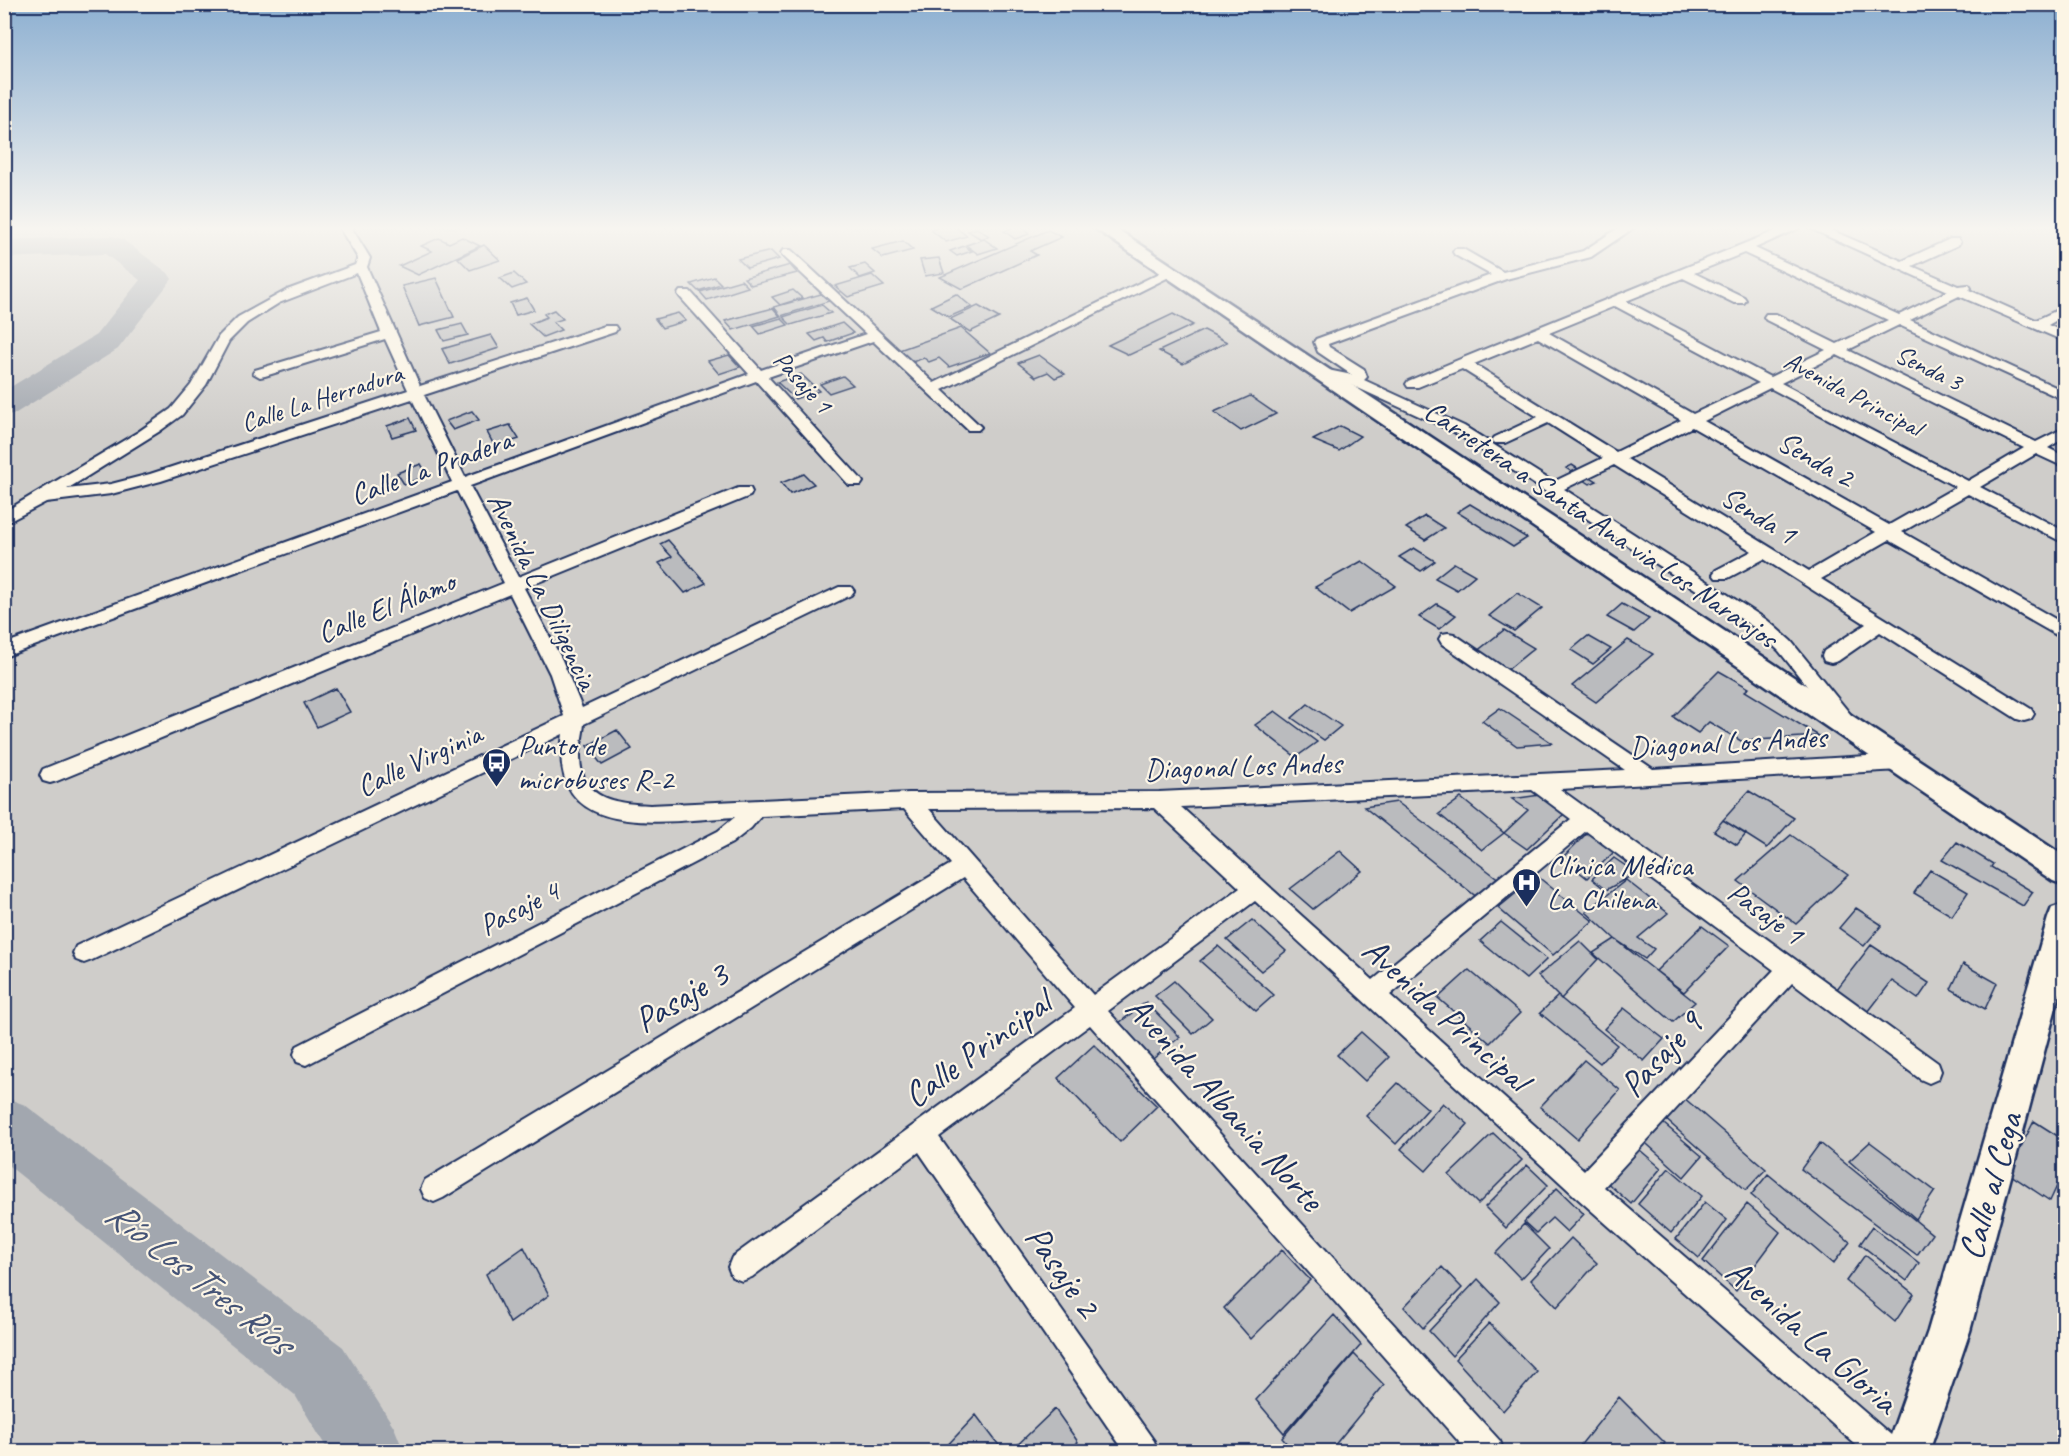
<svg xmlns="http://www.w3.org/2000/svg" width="2069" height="1456" font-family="Caveat,sans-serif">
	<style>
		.green { fill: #cfcdca; stroke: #757e94; stroke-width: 1.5 }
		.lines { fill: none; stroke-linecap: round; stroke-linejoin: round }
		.river { fill: #a2a7af; fill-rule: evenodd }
		.building { fill: #babbbe; stroke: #1b2f5e; stroke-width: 1.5 }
		.street-casing { stroke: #1b2f5e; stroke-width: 4 }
		.secondary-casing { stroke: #1b2f5e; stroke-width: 5 }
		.street { fill: #fcf5e5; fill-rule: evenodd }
		.secondary { fill: #fcf5e5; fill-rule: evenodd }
		.labels { text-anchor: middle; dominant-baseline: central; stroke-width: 4.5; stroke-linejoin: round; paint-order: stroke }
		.far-street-label { font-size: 26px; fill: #1b2f5e; stroke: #fcf5e5 }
		.street-label { font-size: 30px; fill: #1b2f5e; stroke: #fcf5e5 }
		.poi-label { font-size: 30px; fill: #1b2f5e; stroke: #fcf5e5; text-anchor: start }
		.near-street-label { font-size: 36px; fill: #1b2f5e; stroke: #fcf5e5 }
		.near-water-label { font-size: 39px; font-style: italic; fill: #445376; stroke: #fcf5e5 }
	</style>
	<rect width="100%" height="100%" fill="#eee9dd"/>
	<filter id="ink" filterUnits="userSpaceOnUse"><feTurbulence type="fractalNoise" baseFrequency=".0167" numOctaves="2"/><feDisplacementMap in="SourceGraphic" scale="12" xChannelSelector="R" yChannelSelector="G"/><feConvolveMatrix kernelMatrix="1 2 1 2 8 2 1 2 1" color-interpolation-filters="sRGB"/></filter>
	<g filter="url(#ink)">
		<path class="green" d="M5 227H2064V1451L5 1452Z"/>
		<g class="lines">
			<path class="river" d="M112 236 122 239 168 273 172 279 118 349 16 413 4 416V391L96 335 140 280 105 254 4 258V240Z
				M4 1097 25 1105 343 1347 394 1427 404 1452H329L295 1395 4 1162Z"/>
		</g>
		<path class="building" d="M941 227H955L967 236 946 242 931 230Z
			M1015 227H1021L1029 234 1015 239 1004 231Z
			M977 228 989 236 981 239 968 231Z
			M1048 230 1062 237 1030 251 1037 255 962 289 940 277Z
			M462 237 480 246 418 275 399 266 432 251 421 246 439 238 449 243Z
			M984 239 997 248 978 254 966 245Z
			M903 241 913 250 883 258 872 249Z
			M484 245 500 260 470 270 458 258Z
			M964 246 972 251 957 256 950 251Z
			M771 251 779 259 747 268 738 259Z
			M939 258 944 273 925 276 920 260Z
			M865 264 875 273 860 278 850 268Z
			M790 265 797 273 751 285 744 278Z
			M514 273 526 284 512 289 500 278Z
			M872 275 884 286 848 297 835 286Z
			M714 277 721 284 698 291 691 284Z
			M436 278 454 317 419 326 402 286Z
			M741 280 748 287 707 300 700 292Z
			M793 290 802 298 780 305 772 297Z
			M821 294 829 301 781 316 774 307Z
			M956 294 972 307 949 317 931 306Z
			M527 298 534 310 516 315 510 303Z
			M822 305 831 313 791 325 783 317Z
			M978 306 999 318 970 332 950 319Z
			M773 308 780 316 733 330 725 321Z
			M554 310 563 319 553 322 561 330 543 337 529 324 547 317 544 314Z
			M678 313 686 321 662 328 655 319Z
			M1173 314 1193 325 1129 355 1108 345Z
			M781 318 788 325 760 334 753 326Z
			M842 323 853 333 827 342 824 338 816 341 809 334Z
			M462 324 468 335 444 341 438 330Z
			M961 328 990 353 949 367 939 358 929 362 924 358 912 362 899 350Z
			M1204 330 1227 342 1183 364 1159 351Z
			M491 335 499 348 450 364 442 349Z
			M729 355 740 367 719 374 708 361Z
			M1039 355 1065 374 1055 378 1048 372 1036 377 1018 363Z
			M801 374 819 391 795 399 777 382Z
			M843 376 853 385 829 393 820 384Z
			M1250 396 1276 414 1241 431 1214 412Z
			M472 411 479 420 453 430 446 421Z
			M410 418 416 430 392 437 387 426Z
			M510 425 519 439 495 447 487 432Z
			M1340 426 1360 436 1339 451 1313 440Z
			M421 464 428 476 404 484 397 473Z
			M1572 465 1597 481 1590 484 1566 468Z
			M804 474 814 484 790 494 781 483Z
			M1470 504 1527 538 1513 547 1457 512Z
			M1425 516 1444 528 1425 540 1406 528Z
			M668 540 706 583 685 593 659 563 672 557 660 544Z
			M1414 548 1435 561 1421 571 1399 557Z
			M1362 561 1396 586 1349 613 1315 587Z
			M1454 563 1475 575 1457 590 1435 578Z
			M1517 593 1542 608 1514 631 1489 616Z
			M1437 604 1456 615 1439 629 1419 617Z
			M1622 604 1649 619 1634 632 1607 617Z
			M1504 630 1534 648 1506 671 1476 652Z
			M1588 636 1611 649 1593 664 1571 650Z
			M1628 640 1653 654 1596 702 1572 686Z
			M1719 671 1749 688 1745 691 1819 736 1741 741 1709 722 1698 733 1673 717Z
			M336 688 350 712 317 727 304 703Z
			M1308 704 1341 726 1324 740 1292 718Z
			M1500 708 1552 743 1517 746 1482 721Z
			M1275 711 1317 742 1296 757 1255 725Z
			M617 730 632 749 602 765 587 746Z
			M1749 791 1794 818 1767 848 1723 820Z
			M1540 795 1565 813 1527 849 1504 833 1528 810 1512 799Z
			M1461 798 1504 833 1482 850 1439 814Z
			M1397 802 1500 880 1478 898 1364 807Z
			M1723 820 1746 834 1737 845 1714 831Z
			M1588 832 1614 852 1587 878 1562 858Z
			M1791 835 1848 875 1796 924 1738 881Z
			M1957 842 1993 864 1991 867 2033 892 2023 906 1942 860Z
			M1340 851 1362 871 1313 909 1290 889Z
			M1614 858 1636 873 1606 890 1592 879Z
			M1930 870 1968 892 1952 916 1914 893Z
			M1537 876 1593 921 1553 955 1498 908Z
			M1626 880 1668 913 1638 938 1654 949 1645 959 1615 939 1586 912Z
			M1856 908 1882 925 1864 946 1839 928Z
			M1252 920 1286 951 1261 971 1227 940Z
			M1501 922 1547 959 1526 979 1480 941Z
			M1702 926 1729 946 1684 992 1656 971Z
			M1615 939 1695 1002 1673 1022 1593 953Z
			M1580 941 1598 959 1561 999 1538 976Z
			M1871 945 1929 983 1918 999 1892 981 1865 1016 1833 994Z
			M1218 946 1274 995 1256 1011 1200 961Z
			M1963 964 1997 983 1985 1009 1951 989Z
			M1469 970 1520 1013 1490 1043 1438 998Z
			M1174 981 1212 1018 1193 1034 1155 996Z
			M1558 996 1617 1045 1600 1063 1540 1013Z
			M1146 1002 1180 1037 1149 1062 1115 1026Z
			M1624 1008 1664 1039 1644 1061 1604 1029Z
			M1361 1032 1389 1057 1365 1081 1337 1055Z
			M1094 1045 1157 1106 1120 1142 1058 1078Z
			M1584 1060 1620 1090 1577 1139 1540 1107Z
			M1398 1083 1428 1109 1396 1144 1366 1116Z
			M1683 1097 1766 1169 1746 1190 1663 1117Z
			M1443 1103 1468 1124 1426 1171 1401 1149Z
			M1657 1118 1702 1156 1684 1177 1639 1137Z
			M2034 1121 2064 1140V1171L2050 1201 2008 1173Z
			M1493 1133 1522 1160 1478 1204 1449 1175Z
			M1870 1142 1935 1191 1916 1219 1849 1161Z
			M1820 1143 1932 1234 1917 1255 1801 1169Z
			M1634 1145 1661 1168 1631 1204 1603 1179Z
			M1527 1165 1548 1185 1506 1228 1485 1207Z
			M1669 1168 1702 1196 1671 1233 1638 1204Z
			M1768 1174 1850 1242 1833 1264 1751 1195Z
			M1557 1188 1584 1214 1567 1232 1552 1218 1536 1233 1524 1222Z
			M1705 1202 1727 1220 1699 1258 1676 1239Z
			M1747 1204 1780 1232 1736 1291 1703 1261Z
			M1524 1224 1549 1249 1521 1279 1496 1253Z
			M1872 1227 1919 1263 1907 1281 1860 1244Z
			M1571 1238 1597 1263 1557 1307 1531 1280Z
			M524 1247 549 1295 510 1323 486 1274Z
			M1282 1250 1310 1280 1251 1339 1224 1308Z
			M1865 1255 1914 1294 1895 1322 1846 1281Z
			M1442 1267 1462 1288 1423 1328 1404 1307Z
			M1478 1279 1500 1302 1452 1356 1429 1331Z
			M1334 1315 1361 1345 1284 1433 1256 1400Z
			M1489 1323 1537 1372 1503 1411 1455 1359Z
			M1354 1354 1384 1385 1329 1452H1294L1282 1438Z
			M1619 1397 1665 1443 1658 1452H1575Z
			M1055 1409 1078 1442 1068 1452H1010Z
			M976 1415 1001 1448 998 1452H941Z"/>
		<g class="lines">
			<defs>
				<path id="street" d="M339 227H351L370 258 367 267 420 386 605 326H615L617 329 615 332 424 395 465 477 749 374 680 297 678 294 680 291H690L761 370 866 334 783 256 781 253 783 250H791L934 383 1166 270 1171 269 1177 273 942 390 978 424 981 427 978 430H968L873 341 768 377 861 479 863 482 861 485H849L756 381 470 486 518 577 738 488H750L752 492 750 496 524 588 562 660 582 708 839 587H851L854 591 851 595 584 724C583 735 580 745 580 756 580 800 615 803 650 805L909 793 1159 792 1625 770 1442 644 1439 639 1442 634 1448 633 1454 634 1653 769 1900 754 1907 757 1910 762 1907 767 1900 770 1560 789 1938 1063 1941 1071 1938 1079 1929 1083 1920 1079 1792 983 1604 1187 1898 1441 1902 1452H1864L1576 1197 1255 901 1108 1011 1500 1441 1504 1452H1468L1090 1025 939 1137 1154 1441 1158 1452H1125L919 1152 752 1277 742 1281 732 1277 728 1267 732 1257 1075 1008 963 878 443 1198 434 1202 425 1198 421 1189 425 1180 951 864 904 809 761 816 751 828 732 843 306 1065 297 1062 294 1054 297 1046 718 831 735 817C664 821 546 844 563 734L92 960 84 963 76 960 73 953 76 946 564 716 550 674 510 594 57 781 50 783 43 781 40 775 43 769 504 583 457 491 4 657V644L452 482 412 399 161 481 111 494 46 502 4 524V512L138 432 171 409 191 385 219 336 238 317 287 290 355 265 358 258ZM357 273 381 332 255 370 253 373 260 377 265 376 385 339 408 390 150 474 111 484 67 489 160 431 182 415 206 385 229 341 247 323 279 303ZM1532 790 1571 819 1373 980 1181 807ZM1154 808 1240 888 1093 995 929 809ZM1586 831 1774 970 1584 1170 1390 995Z
					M1620 227H1635L1591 257 1506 279 1328 344 1329 347 1364 369 1367 377 1364 380 1464 426 1553 482 1603 458 1548 423 1505 443H1495L1492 440 1495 437 1538 417 1462 369 1418 387H1408L1406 384 1408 381 1458 360 1785 227H1802L1755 248 1899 315 1948 291 1807 227H1824L1902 261 1950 239H1958L1960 242 1958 245 1912 266 1958 286 1969 285 1971 288 1969 290 2036 320 2064 307V316L2048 325 2064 332V341L1959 296 1910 320 2064 391V400L1899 325 1848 350 2036 442 2064 428V438L2048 448 2064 456V467L2036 454 1980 487 2064 531V543L1968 494 1902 532 2064 624V638L2058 636 1889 540 1821 579 2031 709 2034 714 2031 719 2024 721 2017 719 1880 632 1838 661 1831 663 1824 661 1822 656 1824 651 1866 624 1764 559 1728 578H1716L1713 574 1716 570 1752 551 1614 465 1564 489 1767 620 1791 641 1855 720 1852 725 1845 727 1838 725 1779 651 1755 628 1454 432 1347 383 1313 375 1311 372 1318 368 1352 375 1318 352 1314 342 1316 339 1491 275 1455 255 1453 252 1455 249H1463L1503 272 1583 251ZM1744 253 1888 320 1837 344 1776 314H1766L1764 317 1766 320 1826 350 1770 377 1626 301 1683 278 1734 303H1744L1746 300 1744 297 1694 273ZM1615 306 1759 383 1693 414 1549 333ZM1538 338 1681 420 1616 452 1474 364ZM1837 355 2024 448 1968 481 1781 383ZM1770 388 1956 487 1889 525 1704 421ZM1692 427 1876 532 1809 571 1627 459Z"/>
				<path id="secondary" d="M1093 227H1114L2064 856V885L2053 881Z
					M2064 904V977L1970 1331 1929 1452H1885L1928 1331 2048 918 2052 908Z"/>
			</defs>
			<use href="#street" class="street-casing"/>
			<use href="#secondary" class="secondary-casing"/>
			<use href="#street" class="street"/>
			<use href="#secondary" class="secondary"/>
		</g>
	</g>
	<linearGradient id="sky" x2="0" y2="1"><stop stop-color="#8cafd1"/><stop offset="0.53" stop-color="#f7f5f0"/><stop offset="1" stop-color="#f7f5f0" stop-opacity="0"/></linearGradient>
	<rect width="2069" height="431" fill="url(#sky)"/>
	<defs>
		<symbol id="bus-pin" viewBox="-11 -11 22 30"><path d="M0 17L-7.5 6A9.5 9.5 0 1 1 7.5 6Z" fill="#1b2f5e" stroke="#fcf5e5"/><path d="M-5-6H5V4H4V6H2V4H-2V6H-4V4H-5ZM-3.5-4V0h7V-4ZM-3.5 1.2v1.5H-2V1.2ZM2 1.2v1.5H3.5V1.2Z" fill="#fff"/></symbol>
		<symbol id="hospital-pin" viewBox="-11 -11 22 30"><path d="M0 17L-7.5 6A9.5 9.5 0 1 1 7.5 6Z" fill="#1b2f5e" stroke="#fcf5e5"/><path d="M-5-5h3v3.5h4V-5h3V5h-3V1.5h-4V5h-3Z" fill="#fff"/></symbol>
	</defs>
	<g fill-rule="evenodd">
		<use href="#bus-pin" x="480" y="746" width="33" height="45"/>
		<use href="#hospital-pin" x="1510" y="866" width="33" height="45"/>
	</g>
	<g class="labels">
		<g class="far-street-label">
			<text transform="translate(1929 368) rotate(26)">Senda 3</text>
			<text transform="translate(803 382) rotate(48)">Pasaje 1</text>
			<text transform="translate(1853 394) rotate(28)">Avenida Principal</text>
			<text transform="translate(322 398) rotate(-18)">Calle La Herradura</text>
		</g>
		<g class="street-label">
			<text transform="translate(1816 459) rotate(30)">Senda 2</text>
			<text transform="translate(431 467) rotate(-20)">Calle La Pradera</text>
			<text transform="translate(1759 515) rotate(32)">Senda 1</text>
			<text transform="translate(1601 524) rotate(34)">Carretera a Santa Ana via Los Naranjos</text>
			<text transform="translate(543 591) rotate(64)">Avenida La Diligencia</text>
			<text transform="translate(386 607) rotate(-22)">Calle El Álamo</text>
			<text transform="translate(1728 742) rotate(-3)">Diagonal Los Andes</text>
			<text transform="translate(419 760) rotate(-25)">Calle Virginia</text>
			<text transform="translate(1243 766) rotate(-2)">Diagonal Los Andes</text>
			<text transform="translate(519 908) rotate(-27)">Pasaje 4</text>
			<text transform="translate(1766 913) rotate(36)">Pasaje 1</text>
		</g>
		<g class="poi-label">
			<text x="518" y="745">Punto de<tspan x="518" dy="34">microbuses R-2</tspan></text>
			<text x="1547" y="865">Clínica Médica<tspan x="1547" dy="34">La Chilena</tspan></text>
		</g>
		<g class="near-street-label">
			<text transform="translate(681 997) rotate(-31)">Pasaje 3</text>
			<text transform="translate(1446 1014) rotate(42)">Avenida Principal</text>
			<text transform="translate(977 1049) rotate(-36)">Calle Principal</text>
			<text transform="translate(1661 1054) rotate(-47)">Pasaje 9</text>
			<text transform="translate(1225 1103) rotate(48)">Avenida Albania Norte</text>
			<text transform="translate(1990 1186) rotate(-74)">Calle al Cega</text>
			<text transform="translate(1063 1271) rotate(55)">Pasaje 2</text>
			<text transform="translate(1812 1336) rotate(41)">Avenida La Gloria</text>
		</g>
		<g class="near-water-label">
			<text transform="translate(199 1277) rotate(38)">Río Los Tres Ríos</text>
		</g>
	</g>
	<rect width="2069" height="1456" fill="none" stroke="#fcf5e5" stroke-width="24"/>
	<rect x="12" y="12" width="2045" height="1432" fill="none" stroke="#1b2f5e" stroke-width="2" filter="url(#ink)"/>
</svg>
